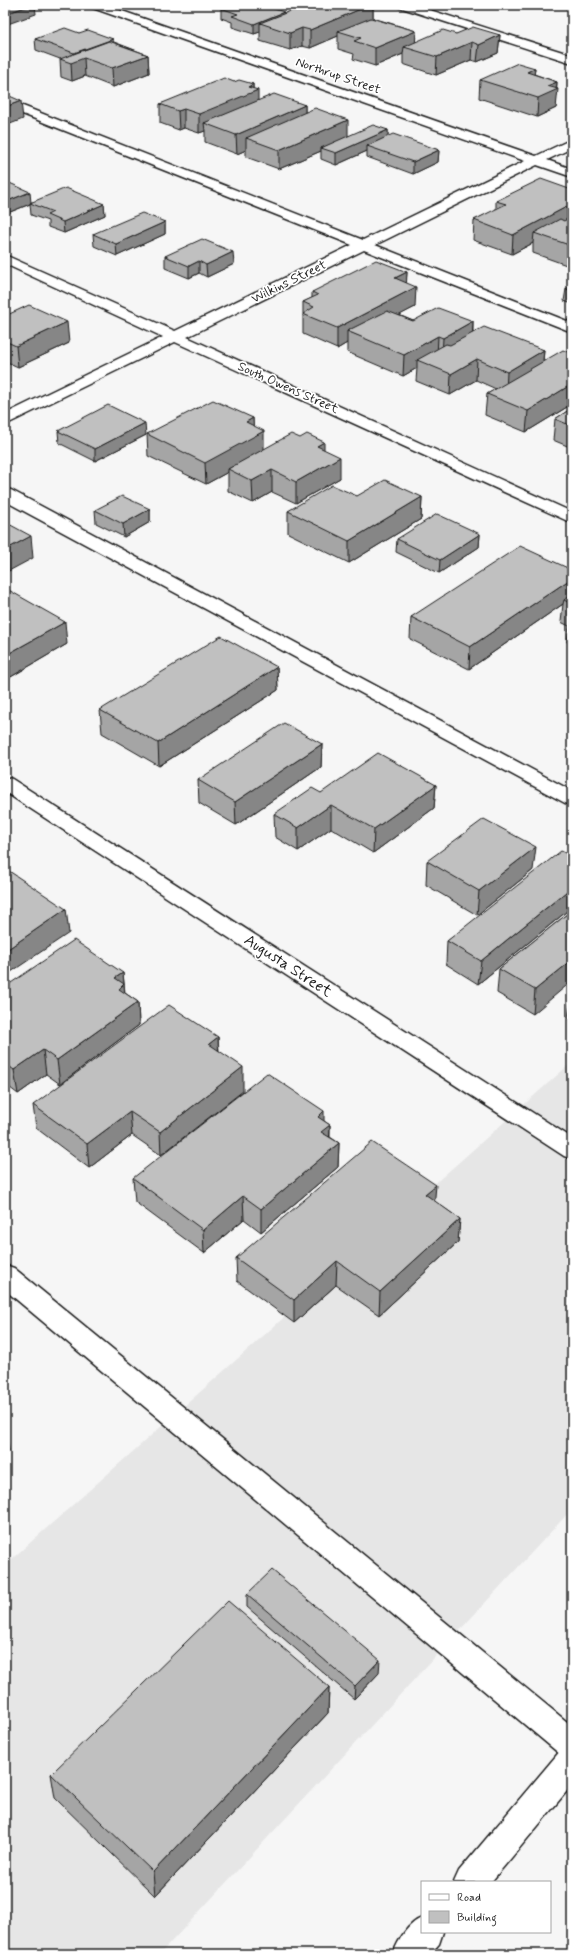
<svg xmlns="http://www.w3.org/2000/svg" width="577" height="1959" font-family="Mynerve,sans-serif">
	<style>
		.built { fill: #e6e6e6 }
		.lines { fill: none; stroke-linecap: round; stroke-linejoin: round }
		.minor-casing { stroke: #1c1c1c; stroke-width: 3 }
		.major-casing { stroke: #1c1c1c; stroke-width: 3 }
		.minor { fill: #fff; fill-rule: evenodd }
		.major { fill: #fff; fill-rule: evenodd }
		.wall { fill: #a5a5a5; stroke: #1c1c1c }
		.shaded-wall { fill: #868686; stroke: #1c1c1c }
		.building { fill: #c0c0c0; stroke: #1c1c1c }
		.labels { text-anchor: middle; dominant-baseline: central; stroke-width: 3.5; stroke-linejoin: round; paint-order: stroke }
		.far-street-label { font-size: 13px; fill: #1c1c1c; stroke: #fff }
		.street-label { font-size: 16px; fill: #1c1c1c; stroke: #fff }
	</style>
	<rect width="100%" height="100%" fill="#f6f6f6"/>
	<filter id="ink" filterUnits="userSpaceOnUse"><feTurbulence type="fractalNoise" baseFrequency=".025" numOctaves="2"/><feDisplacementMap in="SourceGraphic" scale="8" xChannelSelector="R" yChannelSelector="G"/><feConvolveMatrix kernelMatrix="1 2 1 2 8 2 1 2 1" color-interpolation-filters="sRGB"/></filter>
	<g filter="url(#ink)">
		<path class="built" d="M572 1062V1509L160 1954H5V1565Z"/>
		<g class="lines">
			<defs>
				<path id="minor" d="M88 5H105L536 156 572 139V148L547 160 572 169V177L537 165 375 245 572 323V332L364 250 187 337 572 512V523L175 342 5 425V414L163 337 5 264V255L175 331 352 245 5 107V99L363 240 525 161 90 7Z
					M397 5H414L572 55V63L399 7Z
					M5 489 11 490 572 791V805L565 803 5 501Z
					M5 777 12 779 572 1138V1159L564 1156 5 792Z
					M5 1265 14 1268 572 1726V1760L561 1755 5 1290Z"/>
				<path id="major" d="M572 1746V1785L491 1882H454L459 1871 561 1750Z
					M422 1918V1932H443L439 1944 430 1954H393C398 1941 408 1923 422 1918Z"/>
			</defs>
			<use href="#minor" class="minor-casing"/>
			<use href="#major" class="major-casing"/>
			<use href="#minor" class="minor"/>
			<use href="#major" class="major"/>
		</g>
		<path class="wall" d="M373 5V18L416 31 415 42 456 34 500 35 498 53 477 62 471 60 436 75 403 64V54L375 66 353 59 354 54 338 49V36L310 48 302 46 290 50 260 41V32L254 34 232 27V22L221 18V8L284 13Z
			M557 5H572V10Z
			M79 33 114 42 148 55 149 73 113 87 85 76 72 81 61 77 60 59 36 50 35 39Z
			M535 68 534 74 557 82 556 108 537 117 479 98 480 80Z
			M234 82 253 84V88L258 101 305 105V112L348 136 388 130V136L439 150 438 162 413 174 367 157V151L336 165 321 159V151L279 169 246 157V150L237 154 205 142V131L199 133 184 128 179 130 160 123V104Z
			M572 190V267L533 253V243L512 254 473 240 474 220 496 210V201Z
			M31 202 104 204 105 215 64 233 48 227V221L31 215 30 204 5 214Z
			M165 222V234L117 256 94 246 93 234Z
			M165 256 234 264 207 277 199 273 189 278 165 268Z
			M407 272 406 283 415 307 399 315 413 321H473V333L544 350 543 362 572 354V404L526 432 485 415 487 394 496 389 476 380 450 395 416 381 417 368 403 376 347 352V343L337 349 303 334V302L312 298V292Z
			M572 285V304L564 301 566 289Z
			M5 316 69 343 18 367 5 361Z
			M572 408V448L553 440 555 419Z
			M253 418V426L264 449H324L340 478 296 503 272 492 253 503 228 491V472L206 484 148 456 147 434Z
			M58 431 146 435 95 461 59 443Z
			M357 496 422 497 421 519 349 563 288 533V511Z
			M150 509V522L124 537 96 523 95 510Z
			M480 534 479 547 439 573 396 552 397 539Z
			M572 570V644L567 642 569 626 561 622 563 604 469 669 410 639 411 617Z
			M5 588 67 644 9 678 5 675Z
			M277 667 278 690 159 766 102 733 100 710Z
			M322 744 321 767 236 825 199 803 198 780Z
			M436 785 434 808 373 853 331 828 298 851 275 837 274 814 321 793Z
			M572 856V907L478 984 446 964 447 941Z
			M427 861 533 870 477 915 426 885Z
			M572 910 533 1014 497 993 499 969Z
			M123 973 125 993 138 1002 139 1025 60 1084 46 1074 18 1094 5 1084V987Z
			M572 994V1021L568 1018 571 995Z
			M218 1037 219 1051 243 1091 161 1155 132 1135 89 1168 36 1128 33 1105Z
			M324 1121 330 1125V1137L339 1143 338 1167 261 1232 244 1219 204 1253 135 1202 133 1178Z
			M434 1201 460 1219 458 1242 379 1315 336 1285 294 1323 237 1281 236 1258Z
			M247 1594 379 1673 354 1699 247 1607Z
			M329 1687 328 1713 155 1896 55 1798 51 1774Z"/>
		<path class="shaded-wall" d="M31 5H35L36 14 5 25V14Z
			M370 5H373V21L338 31V36L310 48V30Z
			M284 12V23H260V32L254 34V24Z
			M302 28V46L290 50V33Z
			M416 31 415 49 404 47 403 54 375 66V48Z
			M500 35 498 53 477 62 479 45Z
			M113 39 114 49 84 58 85 76 72 81 71 63 74 53Z
			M472 42 471 60 436 75 437 57Z
			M148 55 149 73 113 87 112 68Z
			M535 68 533 86 527 72Z
			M557 82 556 90 558 89 556 108 537 117 538 98 547 86Z
			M253 84V92L258 90V108L204 123 205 131 199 133V114L248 87Z
			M21 101 23 119 5 126V107Z
			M305 105V124L246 138V150L237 154 236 135Z
			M184 109V128L179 130 178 111Z
			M348 120V139L321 148V151L279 169V150Z
			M388 130V141L367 146V151L336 165V153Z
			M439 150 438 162 413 174V162Z
			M30 192 31 203H30V204L5 214V202Z
			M104 204 105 215 64 233 63 222Z
			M572 204V223L534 233 533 243 512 254 513 235Z
			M165 222V234L117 256 116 244Z
			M233 252 234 264 207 277 206 265Z
			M199 261V273L189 278V266Z
			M407 272 406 292 395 278Z
			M416 287 415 307 360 336 347 331V343L337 349V328Z
			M473 321 472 342 442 358 443 338Z
			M67 322 69 343 18 367 16 346Z
			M438 336 437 357 417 360V368L403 376 404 355Z
			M544 350 542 371 506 393 507 372Z
			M477 359 476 380 450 395 451 374Z
			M572 384V404L526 432 528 411Z
			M253 418 254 436 264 431V452L228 469V472L206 484 205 463 246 422Z
			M145 423 146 435 95 461V449Z
			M324 442V464L317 446Z
			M340 457V478L296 503V482Z
			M272 470V492L253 503 252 481Z
			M422 497 421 519 349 563V541Z
			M150 509V522L124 537 123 524Z
			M480 534 479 547 439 573 440 560Z
			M31 536 33 558 5 573V550Z
			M572 578V598L564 600 563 604 469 669 470 647Z
			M65 622 67 644 9 678 6 655Z
			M277 667 278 690 159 766 158 743Z
			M322 744 321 767 236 825 235 802Z
			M436 785 434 808 373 853 374 829Z
			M331 805V828L298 851V828Z
			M536 847 533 870 477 915 479 891Z
			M572 887V907L478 984 481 961Z
			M66 909 69 933 5 976V951Z
			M572 960V981L533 1014 535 990Z
			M123 973 124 984 126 1008 115 978Z
			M138 1002 139 1025 60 1084 57 1060Z
			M218 1037 219 1061 209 1044Z
			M43 1050 46 1074 18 1094 14 1070Z
			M243 1067V1091L161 1155 160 1132Z
			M324 1111V1129L330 1125 329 1148 321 1155 318 1117Z
			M130 1112 132 1135 89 1168 87 1144Z
			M339 1143 338 1167 261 1232V1209Z
			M436 1185 434 1208 425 1194Z
			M243 1196 244 1219 204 1253 203 1230Z
			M460 1219 458 1242 379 1315 380 1292Z
			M337 1261 336 1285 294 1323V1300Z
			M5 1428 9 1451 5 1455Z
			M380 1660 379 1673 354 1699 355 1686Z
			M329 1687 328 1713 155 1896 153 1872Z"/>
		<path class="building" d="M5 5H31L5 14Z
			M229 5H262L284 12 254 24 232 16 238 14 221 8Z
			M306 5H370L310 30 302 28 290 33 260 23Z
			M371 18 416 31 375 48 354 41 361 38 338 31Z
			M473 27 500 35 479 45 472 42 437 57 404 47 443 30 456 34Z
			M65 28 79 33 88 30 113 39 74 53 35 39Z
			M109 41 148 55 112 68 84 58 71 63 60 59Z
			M518 63 535 68 527 72 557 82 547 86 558 89 538 98 480 80Z
			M224 78 234 82 239 80 253 84 248 87 258 90 199 114 184 109 178 111 160 104Z
			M5 94 21 101 5 107Z
			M274 94 305 105 236 135 204 123Z
			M315 108 348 120 279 150 246 138Z
			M373 125 388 130 336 153 321 148Z
			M393 134 439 150 413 162 367 146Z
			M541 179 572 190V204L513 235 474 220 506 204 496 201Z
			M5 181 30 192 5 202Z
			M66 188 104 204 63 222 47 215 53 212 30 203Z
			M142 213 165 222 116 244 93 234Z
			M572 216V246L534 233 560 219 564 221Z
			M202 239 233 252 206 265 199 261 189 266 165 256Z
			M376 260 407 272 395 278 416 287 337 328 303 314 314 307 303 302 318 295 312 292Z
			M572 285V291L566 289Z
			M29 305 67 322 16 346 5 341V316Z
			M438 308 473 321 443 338 438 336 404 355 347 331 387 311 413 321Z
			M484 327 544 350 507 372 477 359 451 374 417 360 446 344 450 345Z
			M563 350 572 354V384L528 411 487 394Z
			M213 400 253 418 246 422 264 431 205 463 147 434Z
			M108 405 145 423 95 449 58 431Z
			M572 408V426L555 419Z
			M291 434 300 438 307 434 324 442 317 446 340 457 296 482 272 470 252 481 228 469Z
			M385 480 422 497 349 541 288 511 332 485 357 496Z
			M122 496 150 509 123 524 95 510Z
			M437 514 480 534 440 560 397 539Z
			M5 522 31 536 5 550Z
			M520 546 572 570V578L470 647 411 617Z
			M5 588 65 622 6 655 5 654Z
			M572 594V604L564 600Z
			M221 636 277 667 158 743 100 710Z
			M284 723 322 744 235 802 198 780Z
			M378 753 436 785 374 829 331 805 298 828 274 814 312 788 321 793Z
			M484 819 536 847 479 891 427 861Z
			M561 851 572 856V887L481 961 447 941Z
			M9 871 66 909 5 951V874Z
			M572 910V960L535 990 499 969Z
			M74 940 123 973 115 978 124 984 119 989 138 1002 57 1060 43 1050 14 1070 5 1063V987Z
			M169 1005 218 1037 209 1044 243 1067 160 1132 130 1112 87 1144 33 1105Z
			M267 1073 324 1111 318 1117 330 1125 321 1132 339 1143 261 1209 243 1196 203 1230 133 1178Z
			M372 1142 436 1185 425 1194 460 1219 380 1292 337 1261 294 1300 236 1258Z
			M272 1570 380 1660 355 1686 247 1594Z
			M228 1601 329 1687 153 1872 51 1774Z"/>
	</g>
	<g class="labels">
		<g class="far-street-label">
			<text transform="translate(338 76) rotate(19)">Northrup Street</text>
			<text transform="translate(289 282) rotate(-26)">Wilkins Street</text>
			<text transform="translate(288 388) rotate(24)">South Owens Street</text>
		</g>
		<g class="street-label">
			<text transform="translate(288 966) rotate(33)">Augusta Street</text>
		</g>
	</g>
	<rect width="577" height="1959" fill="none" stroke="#fff" stroke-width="20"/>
	<rect x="10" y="10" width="557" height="1939" fill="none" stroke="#1c1c1c" stroke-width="1.5" filter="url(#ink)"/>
	<rect x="421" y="1881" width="130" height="52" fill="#ffffff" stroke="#a4a4a4"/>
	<rect x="429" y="1894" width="20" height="6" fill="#ffffff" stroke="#a4a4a4"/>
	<text x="457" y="1901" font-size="12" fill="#1c1c1c">Road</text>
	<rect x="429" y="1911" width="20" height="12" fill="#c0c0c0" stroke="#a4a4a4"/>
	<text x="457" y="1921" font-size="12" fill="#1c1c1c">Building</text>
</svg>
